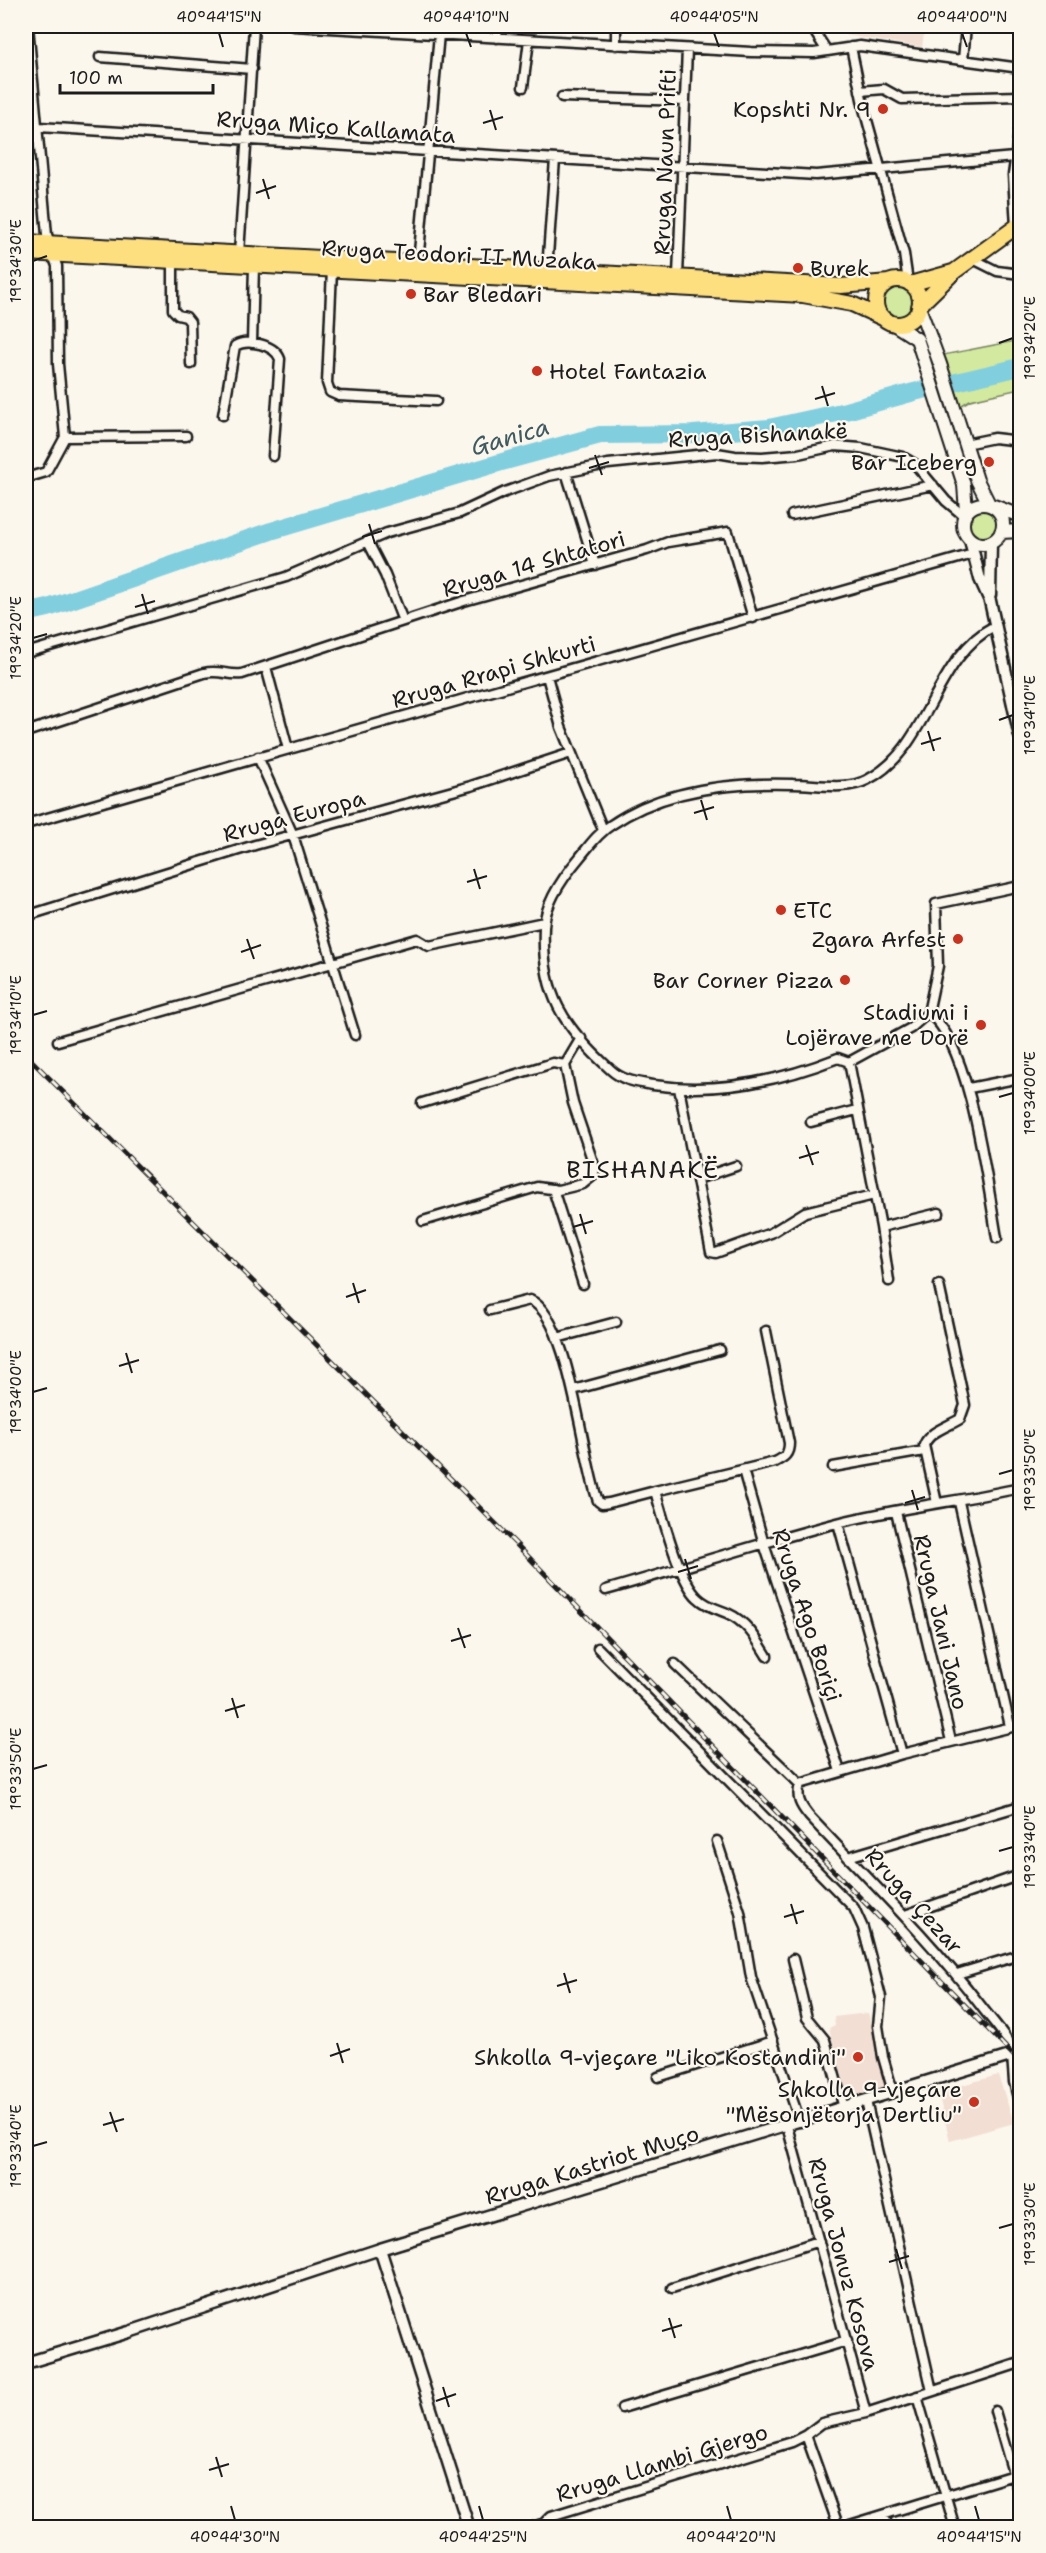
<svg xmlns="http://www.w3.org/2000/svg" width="1046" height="2553" font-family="'Shantell Sans',sans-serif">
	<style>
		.built { fill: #f2ded2 }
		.green { fill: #d2e99f; stroke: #77825e; stroke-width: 1.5 }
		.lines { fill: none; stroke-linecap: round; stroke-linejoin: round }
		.river { stroke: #81cedf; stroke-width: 18 }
		.minor-casing { stroke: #1c1c1c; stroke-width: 13 }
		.tertiary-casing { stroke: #1c1c1c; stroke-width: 15 }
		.secondary-casing { stroke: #1c1c1c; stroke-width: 16 }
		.primary-casing { stroke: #1c1c1c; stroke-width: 18 }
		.minor { stroke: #fbf7ec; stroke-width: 8 }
		.tertiary { stroke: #fbf7ec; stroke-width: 10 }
		.secondary { stroke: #fbf7ec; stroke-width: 12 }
		.primary { stroke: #fedf80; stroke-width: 14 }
		.rail-casing { stroke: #1c1c1c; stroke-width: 5 }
		.rail { stroke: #fbf7ec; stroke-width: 3; stroke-dasharray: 9; stroke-linecap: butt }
		.ticks { fill: none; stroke: #1c1c1c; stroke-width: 2 }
		.poi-dot { fill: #c8321e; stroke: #fbf7ec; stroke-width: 2 }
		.labels { text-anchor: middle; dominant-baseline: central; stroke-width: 4.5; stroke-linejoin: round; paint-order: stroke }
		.poi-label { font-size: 22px; fill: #1c1c1c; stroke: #fbf7ec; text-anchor: end }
		.street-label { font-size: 22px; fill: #1c1c1c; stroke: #fbf7ec }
		.water-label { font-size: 24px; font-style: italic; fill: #3f5a60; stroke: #fbf7ec }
		.neighbourhood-label { font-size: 24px; letter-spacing: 1.5px; fill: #1c1c1c; stroke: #fbf7ec }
		.neatline { fill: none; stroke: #1c1c1c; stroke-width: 2 }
		.ticks-label { font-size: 15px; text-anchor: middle; fill: #1c1c1c }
	</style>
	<rect width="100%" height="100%" fill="#fbf7ec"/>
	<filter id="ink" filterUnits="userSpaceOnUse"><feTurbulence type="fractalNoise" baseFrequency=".0167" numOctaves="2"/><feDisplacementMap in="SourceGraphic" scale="12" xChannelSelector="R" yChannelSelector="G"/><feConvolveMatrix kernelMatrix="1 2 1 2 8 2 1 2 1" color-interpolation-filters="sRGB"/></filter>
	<g filter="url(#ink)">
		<path class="built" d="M847 26H925L922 47 845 35Z
			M868 2013 888 2086 848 2097 829 2028 835 2025 834 2017Z
			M998 2075 1014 2123 950 2141 938 2092Z"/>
		<path class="green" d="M883 301a15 15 0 1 1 30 0a15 15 0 1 1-30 0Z
			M1020 340V389L970 400 959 407 943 355Z
			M968 523a15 15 0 1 1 30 0a15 15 0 1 1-30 0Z"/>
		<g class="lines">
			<path class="river" d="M26 613 48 608 271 531 502 462 600 435 693 434 769 428 846 411 914 392 1020 367"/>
			<defs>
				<path id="minor" d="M28 26 47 235 50 243
					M294 26 751 52 814 53 860 46 1020 68
					M816 26V34L827 51
					M497 38 498 26
					M616 45V26
					M851 47 864 109 904 254 908 282
					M100 57 252 69
					M963 60 966 26
					M523 87 529 40
					M860 91 884 89 902 99 1020 96
					M562 97 685 101
					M39 127 816 175 1014 157
					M1016 227 1013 175 1020 126
					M239 253 254 26
					M973 259 997 271 1020 274
					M173 262V310L178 315 186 317 190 322 191 364
					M418 263 439 34
					M332 270 327 383 330 392 339 396 436 401
					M547 270 555 159
					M678 276 687 49
					M252 343 254 266
					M223 415 235 346C248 338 275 345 280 359L273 456
					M65 437 186 436
					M965 444 994 438 1020 441
					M566 472 595 565
					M26 478 46 472 65 437 58 364 57 266 53 255
					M792 515 933 485
					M368 542 385 575 403 621
					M996 625C933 657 930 748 867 780 846 791 816 784 793 784 731 782 663 789 611 825 598 833 589 846 580 857 564 876 545 902 544 927 541 993 563 1027 611 1070 623 1081 637 1082 653 1085 716 1094 780 1081 838 1058L849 1062 911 1028 928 1013 938 966 936 904 1020 886
					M26 653 286 577 387 533 460 513 505 492 549 476 608 464 717 453 735 456 762 457 798 454 835 446 861 448 903 457 915 464 946 501 964 516
					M266 667 288 749
					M547 676 561 727 603 830
					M26 732 204 673C218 669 229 676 242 674L464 601 647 550 668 542 728 532 753 618
					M258 757 293 835 355 1035
					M26 824 973 554
					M26 916 255 845 471 786 571 753
					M928 1013C970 1040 988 1188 997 1238
					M58 1041 417 939 429 946 544 922
					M849 1062 881 1227 939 1213
					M565 1065 581 1038
					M679 1088 711 1252 716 1253 771 1233 805 1212 874 1195
					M969 1088 1020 1078
					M422 1103 553 1063 565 1065 573 1103 595 1168 594 1175 583 1184 558 1190 537 1187 423 1221
					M811 1122 857 1110
					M697 1179 736 1166
					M553 1189 583 1284
					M881 1227 889 1281
					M490 1310 530 1300C570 1317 582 1460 598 1501L602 1504 609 1503 655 1491
					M766 1331 789 1443C789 1454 785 1457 775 1462L655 1491C663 1517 679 1581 698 1598 706 1606 717 1609 727 1613 747 1622 756 1638 767 1656
					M557 1338 616 1322
					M573 1390 720 1350
					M833 1467 924 1451
					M743 1470 764 1544 840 1771
					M959 1502 1010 1726
					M937 1503 924 1445C930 1431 947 1427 960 1419L965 1405 939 1285
					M896 1512 951 1741
					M838 1523 902 1754
					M606 1590C683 1568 760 1543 837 1523 898 1508 960 1501 1020 1488
					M598 1648 854 1908 863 1928 881 1997 878 2026 883 2057 893 2092
					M675 1664 800 1784 902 1754 1020 1725
					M800 1784C796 1798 800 1805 809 1816 868 1879 929 1938 981 2006 992 2021 1009 2037 1013 2055
					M717 1841 740 1912 751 1977 800 2122
					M848 1857 1020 1806
					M905 1915 1020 1875
					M793 1959 807 2018 825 2040 844 2108
					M957 1974 1020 1955
					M658 2077 773 2041
					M866 2101 932 2391
					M787 2126 866 2413
					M672 2288 819 2241
					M917 2396 955 2528
					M622 2408 847 2341
					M995 2411 1020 2497
					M884 2515 888 2528
					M530 2528 544 2523 551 2516 792 2442 806 2435
					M839 2528 806 2435 822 2423 866 2413 1020 2363
					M840 2528 1020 2473"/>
				<path id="tertiary" d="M970 540 980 579 990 601 1020 736
					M990 595 991 542
					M1013 2055 1015 2082 1020 2102
					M380 2249 469 2528
					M26 2363 129 2332 380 2249 1020 2053"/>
				<path id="secondary" d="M919 307 940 364 977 480 989 504
					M892 323 917 339 964 485 966 511
					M963 524a20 20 0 1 1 40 0a20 20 0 1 1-40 0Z
					M994 506 1020 516
					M1001 532 1020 531"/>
				<path id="primary" d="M26 242 841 286 889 282
					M26 253 803 295 852 304 887 320
					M876 302a22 22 0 1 1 44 0a22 22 0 1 1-44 0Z
					M910 284 953 272
					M919 306 955 271 1020 224"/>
			</defs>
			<use href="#minor" class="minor-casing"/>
			<use href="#tertiary" class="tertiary-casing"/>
			<use href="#secondary" class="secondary-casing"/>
			<use href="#primary" class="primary-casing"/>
			<use href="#minor" class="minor"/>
			<use href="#tertiary" class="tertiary"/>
			<use href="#secondary" class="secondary"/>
			<use href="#primary" class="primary"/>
			<defs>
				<path id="rail" d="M26 1055 515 1543 1020 2062"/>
			</defs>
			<use href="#rail" class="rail-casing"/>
			<use href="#rail" class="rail"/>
		</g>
	</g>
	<path class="ticks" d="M219 33 223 47M466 33 471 47M714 33 719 47M962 33 967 47M490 110 496 130M483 123 503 117M263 179 269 199M256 193 276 186M33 261 47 256M999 343 1013 338M822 386 828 406M815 399 835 393M595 455 602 475M589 468 609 462M369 524 375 544M362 537 382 531M142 594 148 614M135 607 155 601M33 638 47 634M999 720 1013 715M928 731 934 751M921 744 941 738M701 800 707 820M694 813 714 807M474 869 480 889M467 882 487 876M247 939 254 959M241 952 261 945M33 1015 47 1011M999 1097 1013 1093M806 1145 813 1165M799 1158 819 1152M580 1214 586 1234M573 1227 593 1221M353 1283 359 1303M346 1297 366 1290M126 1353 132 1373M119 1366 139 1360M33 1392 47 1388M999 1474 1013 1470M912 1490 918 1510M905 1503 925 1497M685 1559 691 1579M678 1572 698 1566M458 1628 465 1648M451 1641 471 1635M232 1698 238 1718M225 1711 245 1705M33 1769 47 1765M999 1851 1013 1847M791 1904 797 1924M784 1917 804 1911M564 1973 570 1993M557 1986 577 1980M337 2043 343 2063M330 2056 350 2049M110 2112 117 2132M103 2125 124 2119M33 2146 47 2142M999 2228 1013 2224M896 2249 902 2269M889 2262 909 2256M669 2318 675 2338M662 2331 682 2325M443 2387 449 2407M436 2401 456 2394M216 2457 222 2477M209 2470 229 2464M231 2506 235 2520M479 2506 483 2520M727 2506 731 2520M975 2506 979 2520"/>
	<g class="poi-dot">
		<circle cx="883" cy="109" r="6"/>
		<circle cx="798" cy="268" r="6"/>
		<circle cx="411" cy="294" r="6"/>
		<circle cx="537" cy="371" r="6"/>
		<circle cx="989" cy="462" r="6"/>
		<circle cx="781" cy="910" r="6"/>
		<circle cx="958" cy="939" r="6"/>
		<circle cx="845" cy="980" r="6"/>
		<circle cx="981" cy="1025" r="6"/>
		<circle cx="858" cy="2057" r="6"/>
		<circle cx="974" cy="2102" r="6"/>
	</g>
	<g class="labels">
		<g class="poi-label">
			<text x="871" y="109">Kopshti Nr. 9</text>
			<text x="810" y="268" text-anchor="start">Burek</text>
			<text x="423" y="294" text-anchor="start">Bar Bledari</text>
			<text x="549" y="371" text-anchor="start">Hotel Fantazia</text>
			<text x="977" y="462">Bar Iceberg</text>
			<text x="793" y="910" text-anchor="start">ETC</text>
			<text x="946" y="939">Zgara Arfest</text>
			<text x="833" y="980">Bar Corner Pizza</text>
			<text x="969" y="1012">Stadiumi i<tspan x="969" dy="25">Lojërave me Dorë</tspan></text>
			<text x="846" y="2057">Shkolla 9-vjeçare "Liko Kostandini"</text>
			<text x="962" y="2089">Shkolla 9-vjeçare<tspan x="962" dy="25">"Mësonjëtorja Dertliu"</tspan></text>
		</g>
		<g class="street-label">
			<text transform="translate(336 127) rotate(4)">Rruga Miço Kallamata</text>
			<text transform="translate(665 162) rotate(-88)">Rruga Naun Prifti</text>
			<text transform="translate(459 255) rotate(3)">Rruga Teodori II Muzaka</text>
			<text transform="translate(758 435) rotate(-3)">Rruga Bishanakë</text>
			<text transform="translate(534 564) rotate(-16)">Rruga 14 Shtatori</text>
			<text transform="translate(494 672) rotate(-16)">Rruga Rrapi Shkurti</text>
			<text transform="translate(294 816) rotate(-15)">Rruga Europa</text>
			<text transform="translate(807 1615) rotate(72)">Rruga Ago Boriçi</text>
			<text transform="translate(941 1622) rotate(77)">Rruga Jani Jano</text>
			<text transform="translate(914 1901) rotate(48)">Rruga Çezar</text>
			<text transform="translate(592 2165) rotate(-17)">Rruga Kastriot Muço</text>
			<text transform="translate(844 2264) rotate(75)">Rruga Jonuz Kosova</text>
			<text transform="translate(662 2463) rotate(-17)">Rruga Llambi Gjergo</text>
		</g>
		<g class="water-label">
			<text transform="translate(510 437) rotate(-16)">Ganica</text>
		</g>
		<g class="neighbourhood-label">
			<text x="643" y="1170">BISHANAKË</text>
		</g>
	</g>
	<rect width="1046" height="2553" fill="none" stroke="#fbf7ec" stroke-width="66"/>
	<path d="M60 84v9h153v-9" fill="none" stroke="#1c1c1c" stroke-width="3"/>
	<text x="69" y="84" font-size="18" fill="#1c1c1c" stroke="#fbf7ec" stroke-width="4.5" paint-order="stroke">100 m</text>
	<rect x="33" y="33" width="980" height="2487" class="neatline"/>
	<g class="ticks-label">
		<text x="219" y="22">40°44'15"N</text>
		<text x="466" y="22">40°44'10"N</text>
		<text x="714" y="22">40°44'05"N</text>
		<text x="962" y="22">40°44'00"N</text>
		<text transform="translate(16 261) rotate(-90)" y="5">19°34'30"E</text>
		<text transform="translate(1030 338) rotate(-90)" y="5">19°34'20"E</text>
		<text transform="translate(16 638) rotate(-90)" y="5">19°34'20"E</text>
		<text transform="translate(1030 715) rotate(-90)" y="5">19°34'10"E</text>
		<text transform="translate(16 1015) rotate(-90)" y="5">19°34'10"E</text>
		<text transform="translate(1030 1093) rotate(-90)" y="5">19°34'00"E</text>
		<text transform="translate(16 1392) rotate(-90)" y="5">19°34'00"E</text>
		<text transform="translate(1030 1470) rotate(-90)" y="5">19°33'50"E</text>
		<text transform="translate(16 1769) rotate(-90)" y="5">19°33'50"E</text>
		<text transform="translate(1030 1847) rotate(-90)" y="5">19°33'40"E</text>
		<text transform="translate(16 2146) rotate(-90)" y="5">19°33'40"E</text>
		<text transform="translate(1030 2224) rotate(-90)" y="5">19°33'30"E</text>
		<text x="235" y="2542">40°44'30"N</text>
		<text x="483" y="2542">40°44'25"N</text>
		<text x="731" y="2542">40°44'20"N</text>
		<text x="979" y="2542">40°44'15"N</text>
	</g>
</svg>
